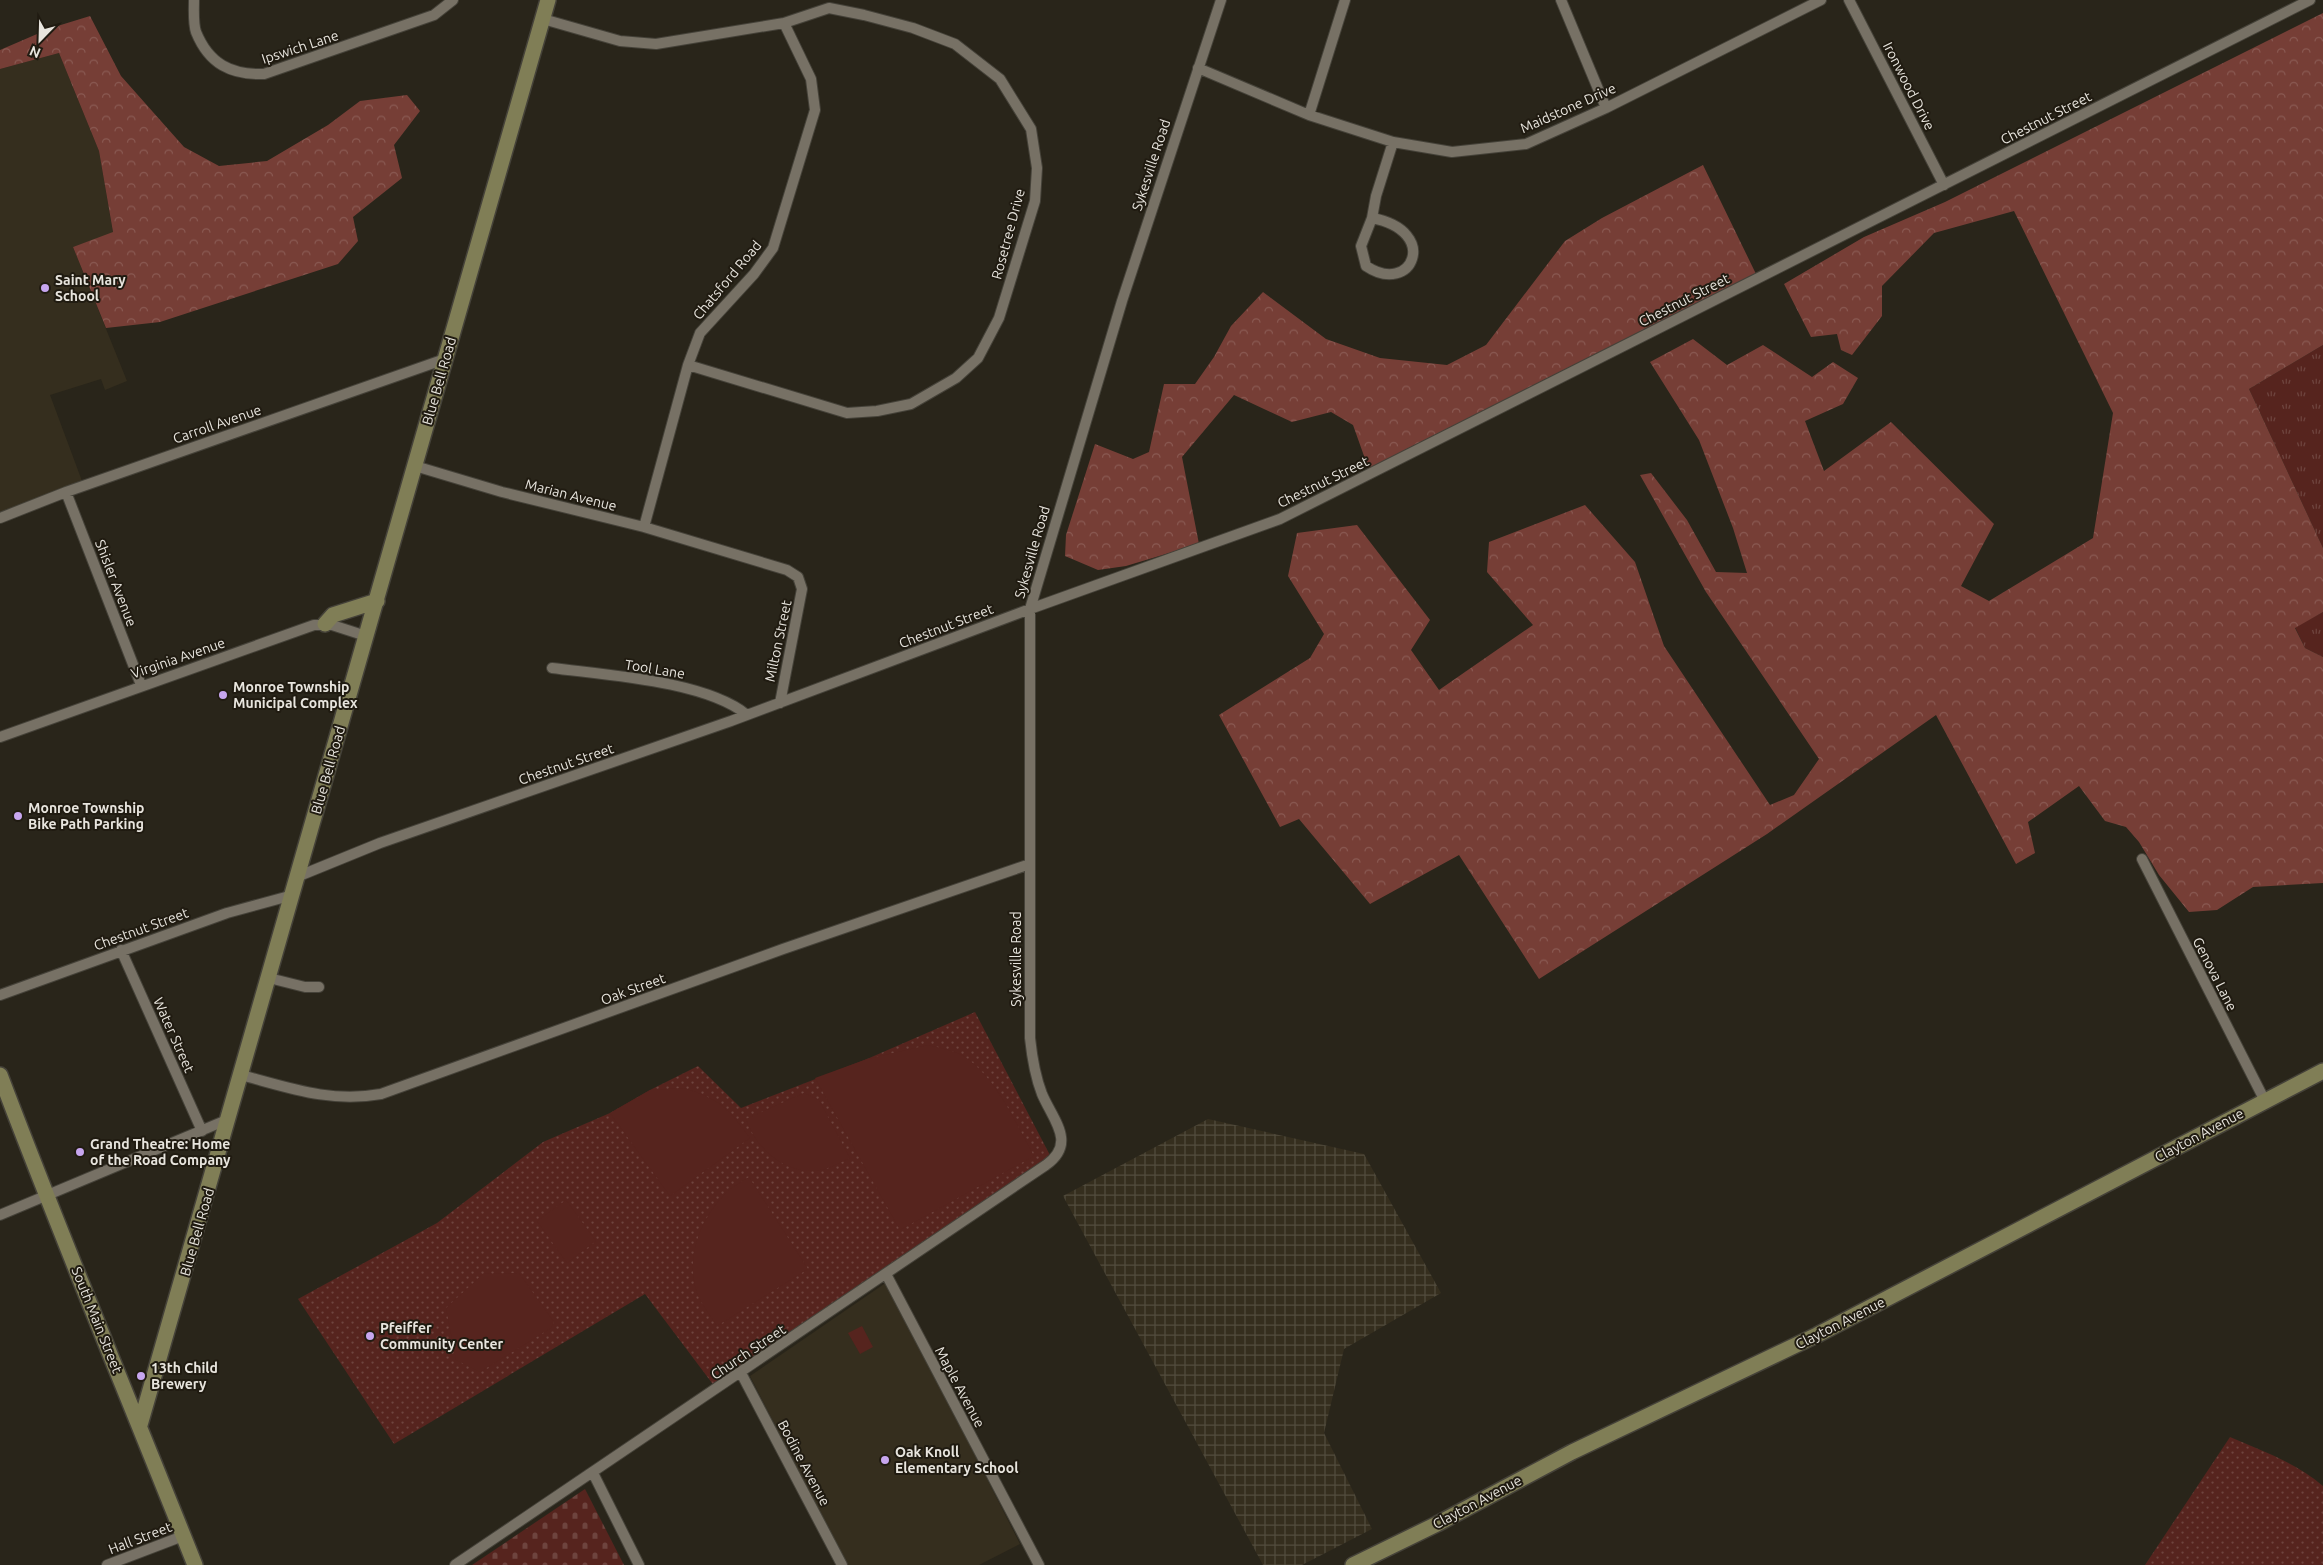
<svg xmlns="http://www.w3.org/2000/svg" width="2323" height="1565" font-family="Ubuntu,sans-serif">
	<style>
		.built { fill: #352e1e }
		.industrial { fill: url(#industrial-grid) }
		.grass { fill: url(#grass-tufts) }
		.forest { fill: url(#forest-crowns) }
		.cemetery { fill: url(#cemetery-stones) }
		.park { fill: url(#park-dots) }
		.garden { fill: #56241e }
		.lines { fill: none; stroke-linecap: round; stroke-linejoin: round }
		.street-casing { stroke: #454239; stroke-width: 12 }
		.secondary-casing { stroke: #454239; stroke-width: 18 }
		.street { stroke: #777165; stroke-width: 10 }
		.secondary { stroke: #807e56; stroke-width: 15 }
		.poi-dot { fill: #c7a6ef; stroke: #201b11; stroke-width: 2 }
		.labels { text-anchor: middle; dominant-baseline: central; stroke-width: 4; stroke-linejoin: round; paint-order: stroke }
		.street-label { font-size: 14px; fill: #e8e5de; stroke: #201b11 }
		.poi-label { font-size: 14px; font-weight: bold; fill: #e8e5de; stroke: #201b11; text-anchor: start }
	</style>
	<defs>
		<pattern id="industrial-grid" width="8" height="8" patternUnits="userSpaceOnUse" patternTransform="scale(1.25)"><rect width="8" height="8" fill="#352e1e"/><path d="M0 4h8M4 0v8" fill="none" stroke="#524c3e"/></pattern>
		<pattern id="grass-tufts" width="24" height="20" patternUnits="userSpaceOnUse" patternTransform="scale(1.25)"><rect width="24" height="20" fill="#56241e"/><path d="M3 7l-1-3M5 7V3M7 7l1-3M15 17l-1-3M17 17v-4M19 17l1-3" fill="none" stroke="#6e443e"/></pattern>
		<pattern id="forest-crowns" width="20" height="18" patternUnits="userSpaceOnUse" patternTransform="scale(1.25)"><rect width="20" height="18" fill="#763e36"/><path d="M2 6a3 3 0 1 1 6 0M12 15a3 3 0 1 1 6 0" fill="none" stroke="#8a5a53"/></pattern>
		<pattern id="cemetery-stones" width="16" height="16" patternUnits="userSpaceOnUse" patternTransform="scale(1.25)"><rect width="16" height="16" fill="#56241e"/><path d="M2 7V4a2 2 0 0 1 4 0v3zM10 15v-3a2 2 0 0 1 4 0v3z" fill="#6e443e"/></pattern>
		<pattern id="park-dots" width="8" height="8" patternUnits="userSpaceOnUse" patternTransform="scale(1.25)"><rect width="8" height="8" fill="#56241e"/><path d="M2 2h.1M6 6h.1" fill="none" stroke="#6e443e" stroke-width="1.8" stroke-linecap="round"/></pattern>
	</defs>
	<rect width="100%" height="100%" fill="#29251a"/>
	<path class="built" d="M59 53 99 151 113 233 73 247 127 381 105 390 101 379 50 395 82 481 0 512V69Z
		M887 1282 1020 1544 979 1565H847L750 1376Z"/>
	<path class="industrial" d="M1208 1119 1364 1154 1441 1293 1344 1349 1324 1433 1372 1529 1302 1565H1263L1063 1196Z"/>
	<path class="grass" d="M2323 345V548L2249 389Z
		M2323 612V657L2305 648 2295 627Z"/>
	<path class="forest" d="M2323 13V345L2249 389 2323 548V612L2295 628 2305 648 2323 657V883L2253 887 2217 910 2189 912 2159 875 2139 842 2126 827 2105 821 2079 786 2028 822 2035 853 2016 864 1936 715 1767 834 1539 979 1459 855 1370 904 1299 819 1280 827 1219 715 1310 658 1324 634 1288 576 1297 533 1357 525 1430 620 1411 650 1439 690 1533 625 1487 572 1489 542 1585 505 1635 562 1664 646 1770 805 1794 795 1819 759 1706 592 1640 475 1651 473 1687 520 1716 572 1747 573 1733 528 1699 440 1650 362 1693 339 1727 365 1763 345 1812 377 1833 362 1858 378 1843 404 1805 421 1824 471 1891 422 1994 524 1961 586 1989 601 2093 538 2113 413 2014 211 1934 233 1882 286V316L1852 355 1841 350 1837 334 1811 337 1784 284 1864 237 1945 202Z
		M90 16 121 76 184 147 219 166 267 161 328 125 360 101 407 95 420 111 394 145 402 178 353 217 358 241 338 264 160 322 106 328 73 247 113 232 99 151 59 53 0 69V50L51 28Z
		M1703 165 1756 274C1626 337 1499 406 1369 470L1353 425 1331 412 1292 422 1234 395 1182 457 1199 544 1126 566 1098 570 1065 556 1066 535 1095 444 1133 459 1149 452 1164 384H1195L1214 357 1231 326 1263 292 1326 339 1380 358 1447 365 1486 345 1565 241 1602 218Z"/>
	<path class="cemetery" d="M585 1489 624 1565H472Z"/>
	<path class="park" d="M975 1012 1052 1159 718 1391 645 1294 394 1444 298 1299 437 1223 543 1142 610 1113 650 1090 698 1066 741 1108 867 1059Z
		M2230 1437C2263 1451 2296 1463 2323 1486V1565H2145Z"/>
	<path class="garden" d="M928 1045C941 1048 957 1051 968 1059 999 1083 1015 1122 1034 1156L900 1230 815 1078 867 1059Z
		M684 1088C721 1100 727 1107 750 1138L670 1196 610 1113 650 1090Z
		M804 1093 819 1100 850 1158C843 1161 836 1165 828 1168 792 1180 757 1152 746 1119Z
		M749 1177 808 1269 717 1326C711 1316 701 1304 697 1293 685 1257 701 1217 727 1192 733 1186 742 1182 749 1177Z
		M566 1200 596 1241 567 1263 537 1221Z
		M519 1273 554 1322 551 1328 480 1372 456 1360 446 1308 483 1274Z
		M862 1326 873 1347 860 1354 848 1333Z"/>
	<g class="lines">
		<defs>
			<path id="street" d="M194 0C194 10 193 23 196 32 209 64 231 75 264 74L434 15 453 0
				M1561 0 1606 108
				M1849 0 1944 185
				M543 19 620 41 656 44 784 23 829 8 864 15 913 28 955 44 1000 79 1031 129 1037 168 1035 201 999 318 978 358 956 378 911 404 877 411 847 413 688 365
				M1198 68 1309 115 1393 142 1452 152 1526 144 1606 108 1821 0
				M1309 115 1345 0
				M1372 218C1441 231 1412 297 1366 266L1361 246 1372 218 1376 196 1393 142
				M415 466 502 492 644 527 787 570 798 577 802 589 780 703
				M66 492 141 685
				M0 518 66 492 445 359
				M644 527 688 365 700 333 754 274 773 248 815 110 811 79 784 23
				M552 668C605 675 706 681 747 715
				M0 737 314 625H332L366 636
				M2142 859 2265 1101
				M299 876 380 843 731 721 1030 609 1280 519 2310 0
				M121 950 202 1131
				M269 978 305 987H319
				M0 995 227 913 293 895
				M241 1075C290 1088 330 1103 381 1094L783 949 1030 864
				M0 1215 229 1119
				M886 1274 1039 1565
				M741 1373 842 1565
				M593 1473 639 1565
				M107 1565 183 1536
				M455 1565 1046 1165C1077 1143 1053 1120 1042 1094 1035 1076 1032 1057 1030 1038V609L1122 301 1221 0"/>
			<path id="secondary" d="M325 624 333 615 377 601
				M0 1075C62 1239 130 1402 195 1565
				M140 1425 548 0
				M1353 1565 1437 1524 1572 1452 1817 1335 2323 1071"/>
		</defs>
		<use href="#street" class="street-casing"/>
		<use href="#secondary" class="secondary-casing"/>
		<use href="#street" class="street"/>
		<use href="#secondary" class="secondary"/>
	</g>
	<g class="poi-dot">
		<circle cx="45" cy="288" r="5"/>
		<circle cx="223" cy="695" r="5"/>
		<circle cx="18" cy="816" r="5"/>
		<circle cx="80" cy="1152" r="5"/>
		<circle cx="370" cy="1336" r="5"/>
		<circle cx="141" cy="1376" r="5"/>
		<circle cx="885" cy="1460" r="5"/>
	</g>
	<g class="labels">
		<g class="street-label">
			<text transform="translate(300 47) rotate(-18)">Ipswich Lane</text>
			<text transform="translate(1909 86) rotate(63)">Ironwood Drive</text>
			<text transform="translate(1568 108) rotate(-24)">Maidstone Drive</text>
			<text transform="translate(2046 118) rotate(-27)">Chestnut Street</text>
			<text transform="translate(1151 165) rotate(-72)">Sykesville Road</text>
			<text transform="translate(1008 234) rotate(-75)">Rosetree Drive</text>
			<text transform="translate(727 280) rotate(-50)">Chatsford Road</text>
			<text transform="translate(1684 300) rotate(-27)">Chestnut Street</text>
			<text transform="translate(439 381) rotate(-74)">Blue Bell Road</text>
			<text transform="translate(217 424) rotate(-19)">Carroll Avenue</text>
			<text transform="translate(1323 482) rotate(-26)">Chestnut Street</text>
			<text transform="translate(571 495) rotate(14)">Marian Avenue</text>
			<text transform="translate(1032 552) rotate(-74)">Sykesville Road</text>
			<text transform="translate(116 583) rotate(69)">Shisler Avenue</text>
			<text transform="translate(946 626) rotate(-21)">Chestnut Street</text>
			<text transform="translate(778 641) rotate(-78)">Milton Street</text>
			<text transform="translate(178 658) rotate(-19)">Virginia Avenue</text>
			<text transform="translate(655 669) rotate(9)">Tool Lane</text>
			<text transform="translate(566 764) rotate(-19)">Chestnut Street</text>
			<text transform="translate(328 770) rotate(-74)">Blue Bell Road</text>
			<text transform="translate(141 929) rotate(-20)">Chestnut Street</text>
			<text transform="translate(1016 959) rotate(-90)">Sykesville Road</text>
			<text transform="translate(2215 974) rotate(63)">Genova Lane</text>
			<text transform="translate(633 989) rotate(-20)">Oak Street</text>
			<text transform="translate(174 1035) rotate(66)">Water Street</text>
			<text transform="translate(2199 1135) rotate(-28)">Clayton Avenue</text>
			<text transform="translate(197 1232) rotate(-74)">Blue Bell Road</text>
			<text transform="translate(97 1320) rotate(68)">South Main Street</text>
			<text transform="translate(1840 1323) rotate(-27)">Clayton Avenue</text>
			<text transform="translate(748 1352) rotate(-34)">Church Street</text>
			<text transform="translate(960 1387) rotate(62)">Maple Avenue</text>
			<text transform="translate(804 1463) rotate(62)">Bodine Avenue</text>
			<text transform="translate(1477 1502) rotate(-28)">Clayton Avenue</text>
			<text transform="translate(140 1538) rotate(-21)">Hall Street</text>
		</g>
		<g class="poi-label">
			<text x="55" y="280">Saint Mary<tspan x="55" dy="16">School</tspan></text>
			<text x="233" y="687">Monroe Township<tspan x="233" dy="16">Municipal Complex</tspan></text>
			<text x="28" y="808">Monroe Township<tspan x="28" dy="16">Bike Path Parking</tspan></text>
			<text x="90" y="1144">Grand Theatre: Home<tspan x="90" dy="16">of the Road Company</tspan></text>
			<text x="380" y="1328">Pfeiffer<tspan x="380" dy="16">Community Center</tspan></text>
			<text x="151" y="1368">13th Child<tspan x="151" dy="16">Brewery</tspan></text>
			<text x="895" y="1452">Oak Knoll<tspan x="895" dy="16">Elementary School</tspan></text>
		</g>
	</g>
	<g transform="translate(40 40) rotate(203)" stroke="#201b11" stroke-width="4" paint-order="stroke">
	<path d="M0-4L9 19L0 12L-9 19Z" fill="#e8e5de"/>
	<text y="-8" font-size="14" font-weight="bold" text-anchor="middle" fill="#e8e5de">N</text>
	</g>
</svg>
